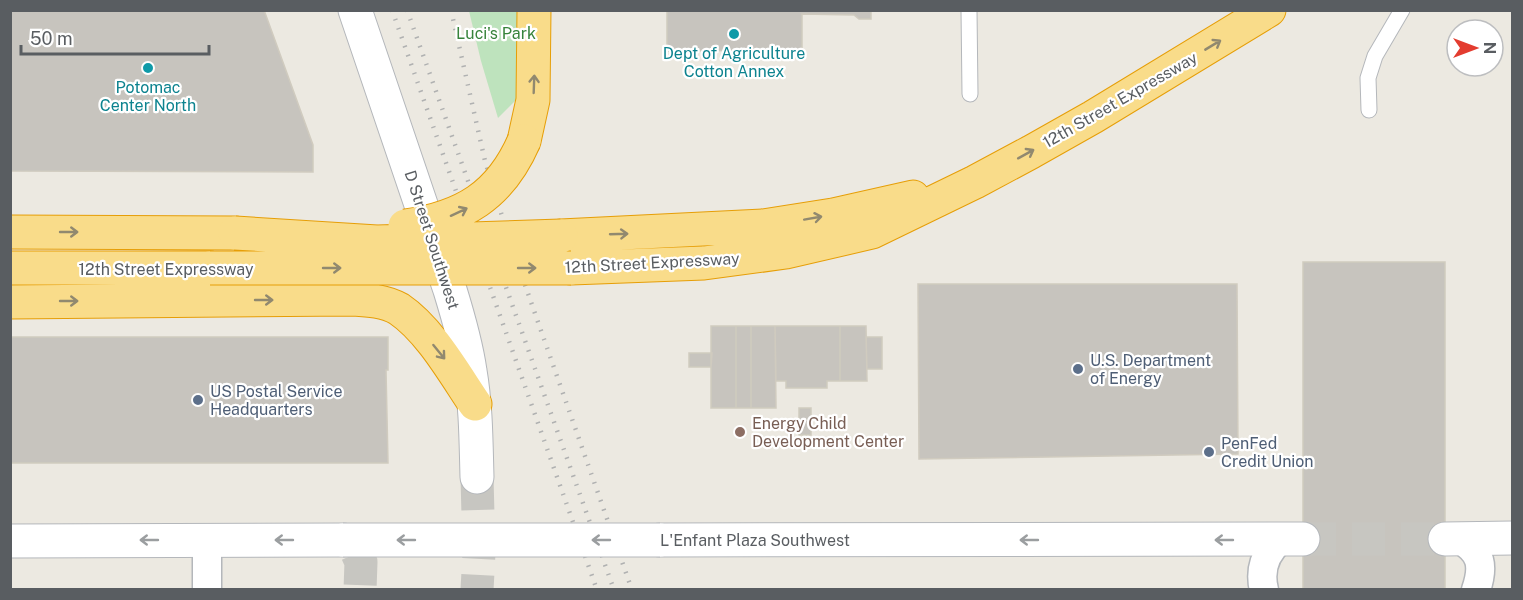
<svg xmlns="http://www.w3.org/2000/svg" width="1523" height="600" font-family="'Public Sans',sans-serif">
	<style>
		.green { fill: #bee3bd }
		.building { fill: #c7c4be; stroke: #d0cbbf; stroke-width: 1.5 }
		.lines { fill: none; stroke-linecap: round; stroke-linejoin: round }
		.tertiary-tunnel { stroke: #c7c6c1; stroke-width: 33; stroke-dasharray: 33 16; stroke-linecap: butt }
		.service-casing { stroke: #b4b7bb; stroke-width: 17 }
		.minor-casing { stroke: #b4b7bb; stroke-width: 31 }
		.tertiary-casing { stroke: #b4b7bb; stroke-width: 35 }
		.motorway-casing { stroke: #e69e07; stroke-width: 35 }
		.service { stroke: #fff; stroke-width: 15 }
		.minor { stroke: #fff; stroke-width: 28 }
		.tertiary { stroke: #fff; stroke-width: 33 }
		.motorway { stroke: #f9dc8a; stroke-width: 33 }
		.rail { stroke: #b0b1b1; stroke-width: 4.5; stroke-dasharray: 1.5 8; stroke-linecap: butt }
		.tertiary-bridge-casing { stroke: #b4b7bb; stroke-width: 35; stroke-linecap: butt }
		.motorway-bridge-casing { stroke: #e69e07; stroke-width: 35; stroke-linecap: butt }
		.tertiary-bridge { stroke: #fff; stroke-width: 33 }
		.motorway-bridge { stroke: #f9dc8a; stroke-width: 33 }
		.oneway { stroke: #91896f }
		.oneway2 { stroke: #9b9ea0 }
		.culture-dot { fill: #0f9aa8; stroke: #fff; stroke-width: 2 }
		.service-dot { fill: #5c6f8a; stroke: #fff; stroke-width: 2 }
		.education-dot { fill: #8d6e63; stroke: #fff; stroke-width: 2 }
		.labels { text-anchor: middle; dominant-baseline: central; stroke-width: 4.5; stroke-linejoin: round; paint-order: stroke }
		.park-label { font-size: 16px; fill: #37833a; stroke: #fff }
		.culture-label { font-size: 16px; fill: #0d838f; stroke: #fff }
		.street-label { font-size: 16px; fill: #595d61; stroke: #fff }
		.service-label { font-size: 16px; fill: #4e5e75; stroke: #fff; text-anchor: start }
		.education-label { font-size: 16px; fill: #785e54; stroke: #fff; text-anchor: start }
	</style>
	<rect width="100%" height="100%" fill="#ece9e1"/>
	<path class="green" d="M469 11H518L516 100 498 118 481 61Z"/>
	<path class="building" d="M10 10H264L313 145V172L10 171Z
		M667 10H871V19H859L854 15 802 14V50L667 51Z
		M1303 262H1445V590H1303Z
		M918 284H1237L1238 454 919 459Z
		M711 326H736V408H711Z
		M736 326H751V408H736Z
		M751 326H775L776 408H751Z
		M775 326H840V381H827V388H786V381H776Z
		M840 326H866L867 381H840Z
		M10 337H388V370H386L388 463H10Z
		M866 337H882V369H867Z
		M689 353H712L711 367H689Z
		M799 408H811V435H799Z"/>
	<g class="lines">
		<path class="tertiary-tunnel" d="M477 477 479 553 477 590
			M1303 539H1445
			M357 553 361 562 360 590"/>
		<defs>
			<path id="service" d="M969 10 970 94
				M1369 110 1368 78 1375 56 1402 10"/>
			<path id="minor" d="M1459 539C1482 552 1484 566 1476 590
				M207 590V540
				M1264 590C1259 570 1265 553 1280 540"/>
			<path id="tertiary" d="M355 10 450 290C458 316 466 343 470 371 476 406 476 442 477 477
				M1445 539 1512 538
				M660 540 1303 539
				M10 541 343 540"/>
			<path id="motorway" d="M524 141 533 100 534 10
				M10 232 235 233
				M561 236 763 226 833 215 913 197
				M10 268H210
				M571 268 704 263 786 252 872 232 975 182 1031 152 1093 117 1269 10
				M10 302 353 299C369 300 385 301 399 309 430 330 454 373 475 404"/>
		</defs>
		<use href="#service" class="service-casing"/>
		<use href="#minor" class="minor-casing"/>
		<use href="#tertiary" class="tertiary-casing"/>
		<use href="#motorway" class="motorway-casing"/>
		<use href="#service" class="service"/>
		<use href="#minor" class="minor"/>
		<use href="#tertiary" class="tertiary"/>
		<use href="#motorway" class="motorway"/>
		<path class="rail" d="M392 10 597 590
			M407 10 614 590
			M451 10 485 161 511 245 632 590"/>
		<defs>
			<path id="tertiary-bridge" d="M343 540H660"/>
			<path id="motorway-bridge" d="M405 226C463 218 500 196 524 141
				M235 233 377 242 561 236
				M210 268H571"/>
		</defs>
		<use href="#tertiary-bridge" class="tertiary-bridge-casing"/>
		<use href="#motorway-bridge" class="motorway-bridge-casing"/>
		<use href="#tertiary-bridge" class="tertiary-bridge"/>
		<use href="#motorway-bridge" class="motorway-bridge"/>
	</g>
	<defs><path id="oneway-shaft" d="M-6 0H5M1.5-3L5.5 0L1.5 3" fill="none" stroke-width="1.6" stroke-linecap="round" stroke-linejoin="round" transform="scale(1.5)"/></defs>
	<g class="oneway">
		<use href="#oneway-shaft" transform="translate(1213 45) rotate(-31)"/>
		<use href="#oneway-shaft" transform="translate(534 84) rotate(-88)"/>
		<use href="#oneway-shaft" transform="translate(1026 154) rotate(-29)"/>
		<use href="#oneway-shaft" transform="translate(459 212) rotate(-25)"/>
		<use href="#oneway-shaft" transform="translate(813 218) rotate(-10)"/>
		<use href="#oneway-shaft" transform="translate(69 232)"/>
		<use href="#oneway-shaft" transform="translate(619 234) rotate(-2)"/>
		<use href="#oneway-shaft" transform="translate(332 268)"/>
		<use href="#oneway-shaft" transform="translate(527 268)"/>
		<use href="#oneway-shaft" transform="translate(264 300)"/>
		<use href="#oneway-shaft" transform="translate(69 301)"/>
		<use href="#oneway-shaft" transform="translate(439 352) rotate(51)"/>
	</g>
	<g class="oneway2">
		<use href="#oneway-shaft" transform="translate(149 540) rotate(180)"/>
		<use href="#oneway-shaft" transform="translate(284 540) rotate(180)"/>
		<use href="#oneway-shaft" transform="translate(406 540) rotate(-180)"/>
		<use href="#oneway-shaft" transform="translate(601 540) rotate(180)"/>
		<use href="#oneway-shaft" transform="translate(1029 540) rotate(180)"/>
		<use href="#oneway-shaft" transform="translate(1224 540) rotate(180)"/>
	</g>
	<g class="culture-dot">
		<circle cx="734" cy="34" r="6"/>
		<circle cx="148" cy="68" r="6"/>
	</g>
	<g class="service-dot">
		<circle cx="1078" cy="369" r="6"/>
		<circle cx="198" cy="400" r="6"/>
		<circle cx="1209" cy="452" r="6"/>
	</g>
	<circle class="education-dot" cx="740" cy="432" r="6"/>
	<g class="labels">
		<g class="park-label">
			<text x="496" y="33">Luci's Park</text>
		</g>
		<g class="culture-label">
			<text x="734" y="53">Dept of Agriculture<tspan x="734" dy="18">Cotton Annex</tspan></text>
			<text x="148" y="87">Potomac<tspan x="148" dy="18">Center North</tspan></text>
		</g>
		<g class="street-label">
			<text transform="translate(1120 100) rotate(-30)">12th Street Expressway</text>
			<text transform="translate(432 240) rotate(72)">D Street Southwest</text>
			<text transform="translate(652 263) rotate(-3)">12th Street Expressway</text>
			<text x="166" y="269">12th Street Expressway</text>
			<text x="755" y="540">L'Enfant Plaza Southwest</text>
		</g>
		<g class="service-label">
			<text x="1090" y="360">U.S. Department<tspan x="1090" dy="18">of Energy</tspan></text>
			<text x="210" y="391">US Postal Service<tspan x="210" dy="18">Headquarters</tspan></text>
			<text x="1221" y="443">PenFed<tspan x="1221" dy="18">Credit Union</tspan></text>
		</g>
		<g class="education-label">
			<text x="752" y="423">Energy Child<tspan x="752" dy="18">Development Center</tspan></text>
		</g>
	</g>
	<rect width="1523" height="600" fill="none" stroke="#595d61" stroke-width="24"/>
	<g transform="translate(1475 48) rotate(90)"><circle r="28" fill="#ffffff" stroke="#bdbec0" stroke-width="1.5"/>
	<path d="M0-4.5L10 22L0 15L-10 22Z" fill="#e33c2f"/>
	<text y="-9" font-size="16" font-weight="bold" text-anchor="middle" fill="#595d61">N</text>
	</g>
	<path d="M21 45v9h188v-9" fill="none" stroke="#595d61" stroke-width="3"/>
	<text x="30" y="45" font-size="18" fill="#595d61" stroke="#ffffff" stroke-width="4.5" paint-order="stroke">50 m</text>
</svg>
